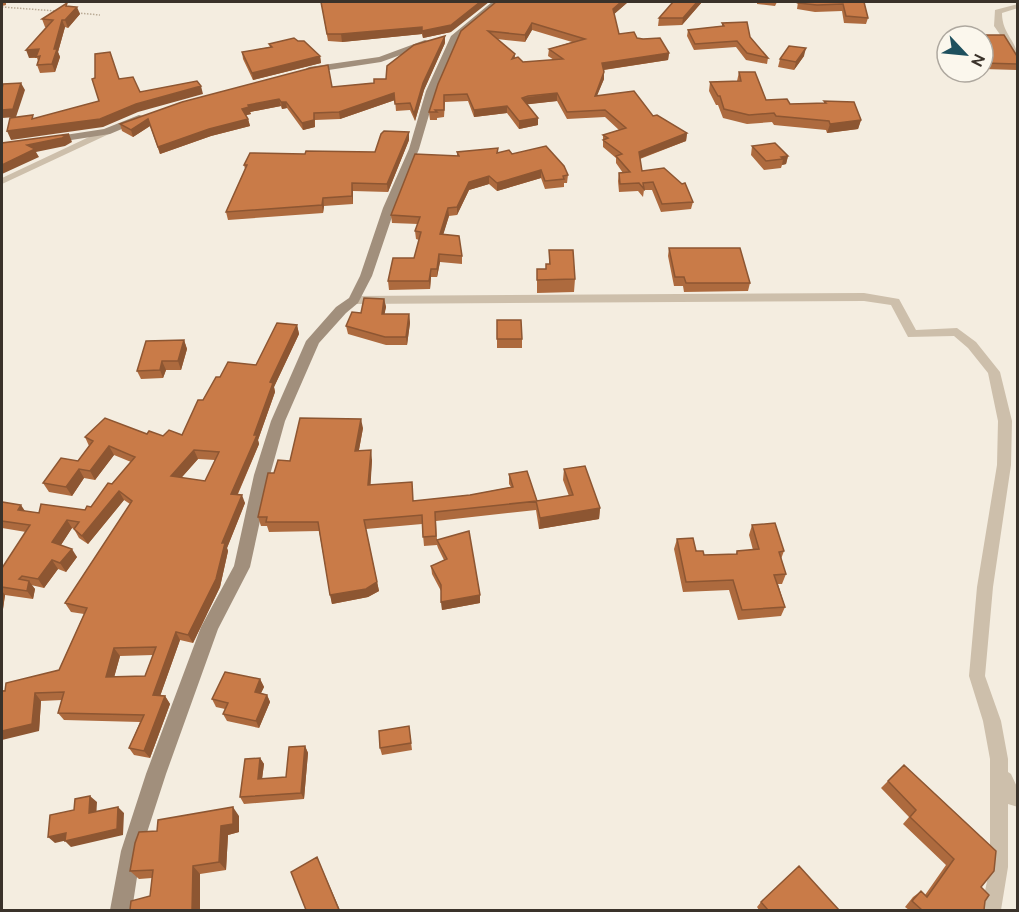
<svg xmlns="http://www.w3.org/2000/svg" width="1019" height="912" font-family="Ubuntu,sans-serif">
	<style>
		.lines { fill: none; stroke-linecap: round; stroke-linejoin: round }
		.path { stroke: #b9aa95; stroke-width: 1.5; stroke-dasharray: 1.5 1.5; stroke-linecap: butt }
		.street { fill: #cdbfab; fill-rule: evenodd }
		.secondary { fill: #a18f7c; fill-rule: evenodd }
		.wall { fill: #ad6a3e; fill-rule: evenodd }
		.shaded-wall { fill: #8d5632 }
		.building { fill: #c97b48; stroke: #8d5632; stroke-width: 1.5; fill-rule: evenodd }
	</style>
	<rect width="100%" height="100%" fill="#f4ede0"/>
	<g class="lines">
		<path class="path" d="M2 7 56 11
			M78 13 100 15"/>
		<path class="street" d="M1018 4V8L1002 13C1002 35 1018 41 1018 60L994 26 995 10Z
			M106 129 111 132 109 134 2 184V178Z
			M864 293 899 299 916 330 957 328 976 342 1000 372 1012 421 1011 465 993 587 985 676 1001 721 1008 759V772L1011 774 1018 789V807L1008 804V867L1001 910H981L990 867V759L983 721 969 676 977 587 997 465 998 421 988 373 968 348 954 336 908 337 891 305 864 301 354 304 348 300 354 296Z"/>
		<path class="secondary" d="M492 2H500L459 37 436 91 419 149 395 208 372 276 358 303 346 313 319 343 285 421 270 475 250 567 218 629 166 774 141 851 132 910H110L121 851 146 774 201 627 234 566 254 475 271 421 306 341 336 307 349 298 360 276 383 208 409 149 426 91 451 36Z
			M425 40 428 41V45L381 62 309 73 304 70 309 67 379 57Z
			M139 115 143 116V120L110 134 52 143 47 140 52 137 104 129Z"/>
	</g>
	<path class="wall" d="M2 2H6V5L2 6Z
		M321 2 451 32 423 38 422 34 342 42 328 41Z
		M496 2H628L614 14 619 34 637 38 669 53 668 60 604 70V79L597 95 653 116 687 133 686 141 640 159 642 171 693 202 691 209 661 212 652 190H644L643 197 638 191 619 192 618 181 619 173H623L616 163V158L603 147V135L619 130 605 117 567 119 557 101 528 104H527L538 125 519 129 507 113 474 117 468 101 445 102 444 117 437 118V120H430L429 112ZM532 30 572 42 549 49 548 56 554 60 523 62 515 58V54L497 39 525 42Z
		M673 2H702L682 25 658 26 659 18Z
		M757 2H777L775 6 757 4Z
		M798 2H864L868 18 866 24 844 23 842 11 815 12 797 9Z
		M68 6 80 14 68 28 65 27 58 52 60 57 55 72 40 73 37 65 38 61 37 58H29L46 27H45L42 19Z
		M722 23 750 37 768 58 767 64 746 60 736 47 694 50 687 36 688 30 722 26Z
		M986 35 1017 56V70L983 69V42H984L983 41Z
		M298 41 320 56 321 63 253 80 243 59 242 52 270 47 269 44Z
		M445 43 424 90 415 121 410 110 396 111 395 100 340 119 315 120V127L303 130 287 108 282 109 281 106 250 112 251 114 246 115 248 119 250 126 211 136 160 154 150 126 133 137 122 131 120 124 332 87 374 83 386 79Z
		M804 56 794 70 778 67 780 59Z
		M739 72 766 100 790 104 824 103V101L861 120 858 129 827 133 826 130 774 125 772 122 747 124 723 118 718 105H716L709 91 710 82 737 81Z
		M409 140 388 192 353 191V204L324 206 323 213 228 220 226 212 245 169 244 165 305 154 375 152Z
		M752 146 788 156 786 164 782 165 781 168 764 170 751 155Z
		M457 152 512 154 568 175 567 183H564V187L545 189 541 178 497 191 489 184 469 190 457 215 449 216 443 234 462 256V264L440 262 437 277H431L430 289 389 290 388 281 414 258 419 240 416 239 415 231 418 224 392 223 391 215 457 156Z
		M669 248 750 283 748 291 684 292 683 286H674L668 256Z
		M549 250 575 279 574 292 537 293V269H546V264H549Z
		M384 299 386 307 384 314H409L410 323 407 345H386L348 334 346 326 361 313Z
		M497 320 522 339V348H497Z
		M297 325 299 334 274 387 275 392 258 440 259 444 238 494 245 503 227 548 228 551 220 587 193 643 180 640 160 696H165L170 704 150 758 134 755 129 748 140 722 64 720 58 713 62 700 41 701 39 731 2 691 59 670 84 614 71 612 65 603 130 504 124 500 88 544 79 538 74 529 72 528 61 545 77 557 66 572 58 569 44 588 31 585 35 589 33 599 5 595 2 616V568L26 532 2 528V502L25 511 39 513 85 510 91 507 131 462 114 455 95 480 84 478 72 496 49 492 43 483 78 461 89 446 85 437 147 434 163 436 182 435 203 400 220 377 256 365ZM198 459 215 460 205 481 181 478ZM153 655 145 676 114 677 120 656Z
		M184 340 187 349 181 370H166L163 378 141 379 137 371Z
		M363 428 359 450 372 460 370 485 413 492V501L470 495 511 487 509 484V474L537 501 569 496 563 480 564 469 600 508 599 519 539 529 536 510 436 521 437 540 480 595V603L442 610 441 591 432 574 431 566 444 560 438 548 437 545 424 546 422 524 366 529 379 591 368 597 332 604 319 531 269 532 267 526H261L258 517 274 473 290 461Z
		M752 525 784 551 781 559 786 574 782 584H778L785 607 781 616 738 620 729 590 683 592 674 549 677 539 704 555 736 554 737 551 753 550 749 535Z
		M260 679 264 687 261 693 267 695 270 702 259 728 227 721 223 714 225 709 216 707 212 699Z
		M409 726 412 750 382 755 380 748Z
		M305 746 308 753 304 799 244 804 240 797 260 758 264 764 262 779 286 777Z
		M904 765 981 887 985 901 984 910H909L905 907 913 897 921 891 925 895 946 865 903 824 909 817 881 788Z
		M239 816V832L228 835 226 870 200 874V910H130L150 896 152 878 139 879 130 871 157 831Z
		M761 902 839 910H759L757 907Z"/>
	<path class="shaded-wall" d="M480 2H489L451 32 423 38 422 31Z
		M621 2H628L612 16 613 9Z
		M697 2H702L682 25 683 18Z
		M77 7 80 14 68 28 65 20Z
		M62 20 65 27 58 52 60 57 55 72 52 64 54 49Z
		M532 23V30L525 42V35Z
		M422 27V34L342 42 341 34Z
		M445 36V43L424 90 415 121 414 114 423 83Z
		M806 48 804 56 794 70 796 62Z
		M39 49 40 56 29 58 26 50Z
		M669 53 668 60 602 70V63Z
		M320 56 321 63 253 80 252 73Z
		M604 72V79L594 103 595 96Z
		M21 83 25 90 16 117 2 118V110Z
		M201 86 203 94 138 112 103 127 11 140 7 131 136 104Z
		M394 93 395 100 340 119 339 112Z
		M557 93V101L522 105V98Z
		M279 99 281 106 250 112 251 114 243 116 242 109 248 105Z
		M281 102H286L287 108 282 109Z
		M507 106V113L474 117V110Z
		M314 113 315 127 303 130 302 123Z
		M538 118V125L519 129V121Z
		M148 119 150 126 133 137 131 130Z
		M248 119 250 126 211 136 160 154 158 147 209 129Z
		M861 120 858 129 827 133 830 124Z
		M409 132V140L388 192 387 184Z
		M687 133 686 141 638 159 639 152Z
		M69 134 72 142 65 146 36 152 39 157 2 174V165L27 145Z
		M788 156 786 164 782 165 783 159 781 157Z
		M541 170V178L497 191V183Z
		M489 176V184L469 190 457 215V207L469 182Z
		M352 183 353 191V204L352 196Z
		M323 198 324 206 323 213 322 205Z
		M448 208 449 216 441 242 440 234Z
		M439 254 440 262 437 277V269Z
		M431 269V277L430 289 429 281Z
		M384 299 386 307 383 322 382 314Z
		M409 314 410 323 407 345 406 337Z
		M297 325 299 334 274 387 275 392 258 440 259 444 234 502 231 494 254 435 270 382Z
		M184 340 187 349 181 370 178 361Z
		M162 361 166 370 163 378 160 370Z
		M361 419 363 428 357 460 355 451Z
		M109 446 114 455 95 480 90 471Z
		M194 450 198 459 175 485 171 476Z
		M371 450 372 460 370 495 368 485Z
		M79 469 84 478 72 496 66 487Z
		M119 491 124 500 88 544 82 536Z
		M242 495 245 503 227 548 228 551 220 587 193 643 188 635 222 543Z
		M21 505 27 514 18 510Z
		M600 508 599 519 539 529 540 518Z
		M67 520 72 528 57 551 52 542Z
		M72 549 77 557 66 572 60 563Z
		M52 560 58 569 44 588 38 579Z
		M29 581 35 589 33 599 27 591Z
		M377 582 379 591 368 597 332 604 330 595Z
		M2 591 5 595 2 616Z
		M480 595V603L442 610 441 602Z
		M176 632 180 640 158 702 153 695Z
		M114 648 120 656 112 685 106 677Z
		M260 679 264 687 258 699 255 692Z
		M35 693 41 701 39 731 2 740V731Z
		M267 695 270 702 259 728 256 721Z
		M165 696 170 704 150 758 144 751Z
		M305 746 308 753 304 799 301 793Z
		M260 758 264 764 261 786 258 779Z
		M90 796 97 802 96 820 89 813Z
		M118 807 124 813 123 835 71 847 65 841Z
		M233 807 239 816V832L228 835 226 870 219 862 221 826Z
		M66 833 72 839 55 843 48 837Z
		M317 857 320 864 340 910H339Z
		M193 866 200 874V910H192Z"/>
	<path class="building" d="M321 2H480L451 25 422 31V27L341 34H327Z
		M496 2H621L613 9 619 34 634 32 637 38 643 39 660 38 669 53 602 63 604 72 595 96 634 91 653 116 657 115 687 133 639 152 642 171 664 168 682 184 685 183 693 202 662 204 653 182 643 183 644 189 639 183 620 184 619 173 630 172 616 156 622 154 603 140 608 138 603 135 626 128 605 110 567 112 557 93 528 96 522 98 538 118 519 121 507 106 474 110 467 94 444 95V110H435L437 112H429L438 84 461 31ZM532 23 585 39 549 49 563 59 523 62 518 57 512 59 515 54 488 31 525 35Z
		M673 2H697L683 18H659Z
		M799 2H864L868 18 846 16 843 4 817 5 798 3Z
		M67 3 66 6 77 7 65 20H62L54 49H57L52 64 37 65 40 56 36 57 39 49 26 50 53 20 42 19Z
		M747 22 750 37 768 58 747 53 737 41 695 44 688 30 724 26 722 23Z
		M986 35H1004L1017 56V64L983 63V42H990Z
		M445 36 423 83 414 114 410 103 395 104 394 93 339 112 314 113V120L302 123 286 102H281L279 99 248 105 249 107 242 109 248 119 209 129 158 147 148 119 131 130 120 124 182 102 311 68 328 65 332 87 374 83V79H386L387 66 414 45Z
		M294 38 298 41H304L320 56 252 73 242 52 272 47 269 44Z
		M789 46 806 48 796 62 780 59Z
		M110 52 119 79 133 77 140 92 197 81 201 86 136 104 100 119 7 131 10 118 33 115 32 119 99 101 92 79 95 78V54Z
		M739 72H755L766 100 787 99 790 104 826 103 824 101 854 102 861 120 830 124 829 121 776 116 774 113 749 115 724 109 720 96H718L710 82 741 81Z
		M21 83 13 109 2 110V89L3 84Z
		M384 131 409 132 387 184 352 183V196L323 198 322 205 226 212 247 165H244L250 153 305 154 306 151 375 152 381 134Z
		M69 134 62 138 27 145 35 149 2 165V143Z
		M775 143 788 156 781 157 783 159 766 161 752 146Z
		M546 146 564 166 568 175 563 176 564 179 545 181 541 170 497 183 489 176 469 182 457 207 448 208 440 234 459 236 462 256 439 254 437 269H431L429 281H388L393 258H414L421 232 415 231 420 217 391 215 415 154 459 156 457 152 498 148 497 153 509 150 512 154Z
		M669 248H740L750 283H686L684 277H675Z
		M549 250H573L575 279 537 280V269H546V264H550Z
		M364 298 384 299 382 314H409L406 337H385L346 326 352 312 361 313Z
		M497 320H521L522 339H497Z
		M277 323 297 325 270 382 273 383 254 435H257L231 494 242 495 222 543H225L216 579 188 635 176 632 153 695 165 696 144 751 129 748 144 715 58 713 64 692 35 693 32 724 2 731V691H5L6 683 59 670 87 608 65 603 132 501 119 491 82 536 74 529 79 522 67 520 52 542 72 549 60 563 52 560 38 579 22 576 19 579 29 581 27 591 2 587V568L30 525 2 521V502L21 505 18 510 39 513 41 504 85 510 87 506 91 507 108 483 112 484 135 457 109 446 90 471 79 469 66 487 43 483 61 458 78 461 93 441 85 437 105 418 147 434 149 431 163 436 169 430 182 435 198 400H203L216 377H220L228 362 256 365ZM194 450 219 452 205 481 171 476ZM156 647 145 676 106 677 114 648Z
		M184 340 178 361H162L160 370 137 371 146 341Z
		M300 418 361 419 355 451 371 450 368 485 412 482 413 501 470 495 513 487 509 474 527 471 537 501 435 512 436 536 423 537 422 515 364 520 377 582 366 589 330 595 318 522H266L267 517H258L268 473H274L278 460 290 461Z
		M585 466 600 508 540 518 536 501 573 495 564 469Z
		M775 523 784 551 779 552 786 574 774 575 785 607 742 610 733 580 686 582 677 539 693 538 696 551H703L704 555 737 554V551L759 549 752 525Z
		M469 531 480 595 441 602V585L431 566 447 559 437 540Z
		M225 672 260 679 255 692 267 695 256 721 223 714 228 703 212 699Z
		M409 726 411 743 380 748 379 731Z
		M305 746 301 793 240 797 245 759 260 758 258 779 286 777 289 747Z
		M904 765 996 851 994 871 981 887 989 895 985 901 984 910H922L912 901 921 891 927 897 954 859 910 817 916 810 888 781Z
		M90 796 89 813 118 807 117 829 65 841 66 833 48 837 50 815 74 810 75 799Z
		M233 807V824L221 826 219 862 193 866 192 910H130L131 901 150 896 153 870 130 871 135 843 139 832 157 831 158 820Z
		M317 857 339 910H306L291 872Z
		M799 866 839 910H768L761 902Z"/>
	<rect width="1019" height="912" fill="none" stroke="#3a322a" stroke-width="6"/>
	<g transform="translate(965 54) rotate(116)"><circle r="28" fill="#fbf7ed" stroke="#aea89f" stroke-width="1.5"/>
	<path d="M0-4.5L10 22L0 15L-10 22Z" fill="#1e505e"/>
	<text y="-9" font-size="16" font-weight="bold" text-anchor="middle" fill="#3a322a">N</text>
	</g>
</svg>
